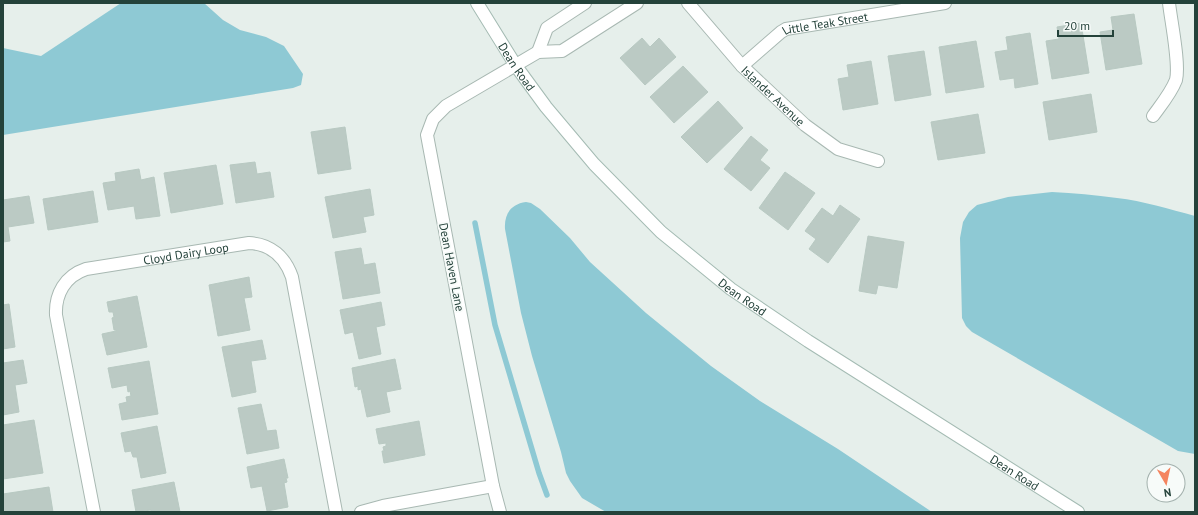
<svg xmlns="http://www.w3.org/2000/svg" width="1198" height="515" font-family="'PT Sans',sans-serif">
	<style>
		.water { fill: #8ec9d4 }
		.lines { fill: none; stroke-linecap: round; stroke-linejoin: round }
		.stream { stroke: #8ec9d4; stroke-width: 5.5 }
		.building { fill: #bbcac4; stroke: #b8c9c2 }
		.street-casing { stroke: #a8b8b2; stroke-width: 14 }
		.secondary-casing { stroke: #a4bbb3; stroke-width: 14 }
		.street { stroke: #fff; stroke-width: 12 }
		.secondary { stroke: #fff; stroke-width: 12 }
		.labels { text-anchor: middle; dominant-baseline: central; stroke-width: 3.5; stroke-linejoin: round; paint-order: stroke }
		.street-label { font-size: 12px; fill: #24423a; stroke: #f7fbf9 }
	</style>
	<rect width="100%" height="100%" fill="#e6efeb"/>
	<path class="water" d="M121 3H204L223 20 240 30 266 37 284 46 303 74 301 85 293 88 3 135V48L41 56Z
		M1052 192C1074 193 1095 195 1117 198 1143 201 1169 209 1195 216V454L1178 451 972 332 966 326 962 318 960 238 963 222 969 212 977 205 1008 197Z
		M526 202 531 203 540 209 570 238 590 262 646 313 711 366 760 401 838 449 932 512H606L582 498 570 481 566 473 561 452 532 356 521 313 505 229C504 214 511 204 526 202Z"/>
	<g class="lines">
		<path class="stream" d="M475 223 495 325 539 473 547 495"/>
	</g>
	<path class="building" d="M1134 14 1142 64 1106 70 1100 32 1113 30 1111 17Z
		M1081 23 1089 73 1052 79 1046 41 1059 39 1057 27Z
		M1030 33 1038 84 1015 88 1014 78 1000 80 995 52 1008 50 1006 37Z
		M642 38 650 47 659 38 676 57 645 85 620 58Z
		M976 41 984 87 946 93 939 47Z
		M924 51 931 95 895 101 888 56Z
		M871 61 878 104 843 110 838 79 849 77 847 65Z
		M683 66 708 92 674 123 650 97Z
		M1091 94 1097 132 1049 140 1043 102Z
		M718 101 743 128 707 163 681 137Z
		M978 114 985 153 938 160 931 122Z
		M345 127 351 169 318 174 311 132Z
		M751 136 768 150 760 160 770 168 751 191 724 169Z
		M255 162 257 174 270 172 274 197 236 203 230 165Z
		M216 165 223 204 171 213 164 173Z
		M139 169 141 180 154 177 160 216 136 219 134 206 108 210 103 183 116 181 115 173Z
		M785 172 815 193 788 230 759 208Z
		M370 189 374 215 363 217 366 232 333 238 325 197Z
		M93 191 98 222 48 230 43 199Z
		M29 196 34 223 8 227 10 241 3 242V200Z
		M840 205 860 219 828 263 809 249 816 239 805 231 822 208 833 216Z
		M868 236 904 242 897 288 878 285 876 294 859 291Z
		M361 248 364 265 375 263 380 293 343 299 335 252Z
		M249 277 252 297 244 298 250 330 218 336 209 285Z
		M137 296 147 347 107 355 102 334 116 331V330H114L112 318 114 317 113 312H109L107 302Z
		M381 302 385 325 376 327 381 354 359 359 353 332 345 334 340 310Z
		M9 304 15 347 3 349V305Z
		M262 340 266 359 251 361 256 392 232 397 222 347Z
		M395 359 401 389 386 392 390 412 367 417 361 389 358 390V386L355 387 352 368Z
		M23 360 27 383 15 385 19 412 3 415V363Z
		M149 361 158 414 122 420 119 404 127 402 126 397 131 396 130 391 128 392 127 385 112 388 108 368Z
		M261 404 267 431 276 430 279 448 247 454 238 408Z
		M34 420 43 473 3 479V425Z
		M419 421 425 455 384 463 382 451H384L383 447 386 446V443L379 444 376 429Z
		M157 426 166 473 141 478 137 457H133L131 451 125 452 121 433Z
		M284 459 288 478H286L287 482 284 483 288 507 267 511 262 486 251 488 247 467Z
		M174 482 180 512H151V510L136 512 132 490Z
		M49 487 53 512H3V494Z"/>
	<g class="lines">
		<defs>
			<g id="street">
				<path id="s1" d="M688 3 742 66 805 125 838 149 878 161"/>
				<path d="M538 52 547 28 585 3"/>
				<path id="s2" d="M742 66 781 32 786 29 945 3"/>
				<path d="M1153 116C1161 105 1171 93 1176 80 1180 64 1171 21 1169 3"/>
				<path id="s3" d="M94 512 56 315C55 294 65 276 86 269L249 243C271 244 285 257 292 277L336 512"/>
				<path d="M361 512 383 506 493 486"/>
				<path d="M500 512 493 486 427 135 433 119 446 106 538 52 562 51 637 3"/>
			</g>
			<g id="secondary">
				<path id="s4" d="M477 3 516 66 546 107 594 164 661 232 731 289 808 341 1078 512"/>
			</g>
		</defs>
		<use href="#street" class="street-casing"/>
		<use href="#secondary" class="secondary-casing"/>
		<use href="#street" class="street"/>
		<use href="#secondary" class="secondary"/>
	</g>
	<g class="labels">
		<g class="street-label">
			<text stroke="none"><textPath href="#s2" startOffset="97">Little Teak Street</textPath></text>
			<text stroke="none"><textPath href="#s4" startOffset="75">Dean Road</textPath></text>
			<text stroke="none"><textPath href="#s1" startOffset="126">Islander Avenue</textPath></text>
			<text stroke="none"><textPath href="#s3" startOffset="361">Cloyd Dairy Loop</textPath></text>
			<text transform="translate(452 267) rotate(79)">Dean Haven Lane</text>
			<text stroke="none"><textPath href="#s4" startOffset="399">Dean Road</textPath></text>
			<text stroke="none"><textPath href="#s4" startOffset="723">Dean Road</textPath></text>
		</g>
	</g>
	<rect width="1198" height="515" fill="none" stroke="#24423a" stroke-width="8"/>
	<g transform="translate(1166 483) rotate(171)"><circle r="19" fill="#f7fbf9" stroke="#a3b1ad"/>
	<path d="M0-3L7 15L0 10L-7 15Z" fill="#f4845f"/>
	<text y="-6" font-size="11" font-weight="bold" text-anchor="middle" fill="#24423a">N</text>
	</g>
	<path d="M1058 30v6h55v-6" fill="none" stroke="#24423a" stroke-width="2"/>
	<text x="1064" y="30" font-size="12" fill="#24423a" stroke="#f7fbf9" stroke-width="3" paint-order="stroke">20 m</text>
</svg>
